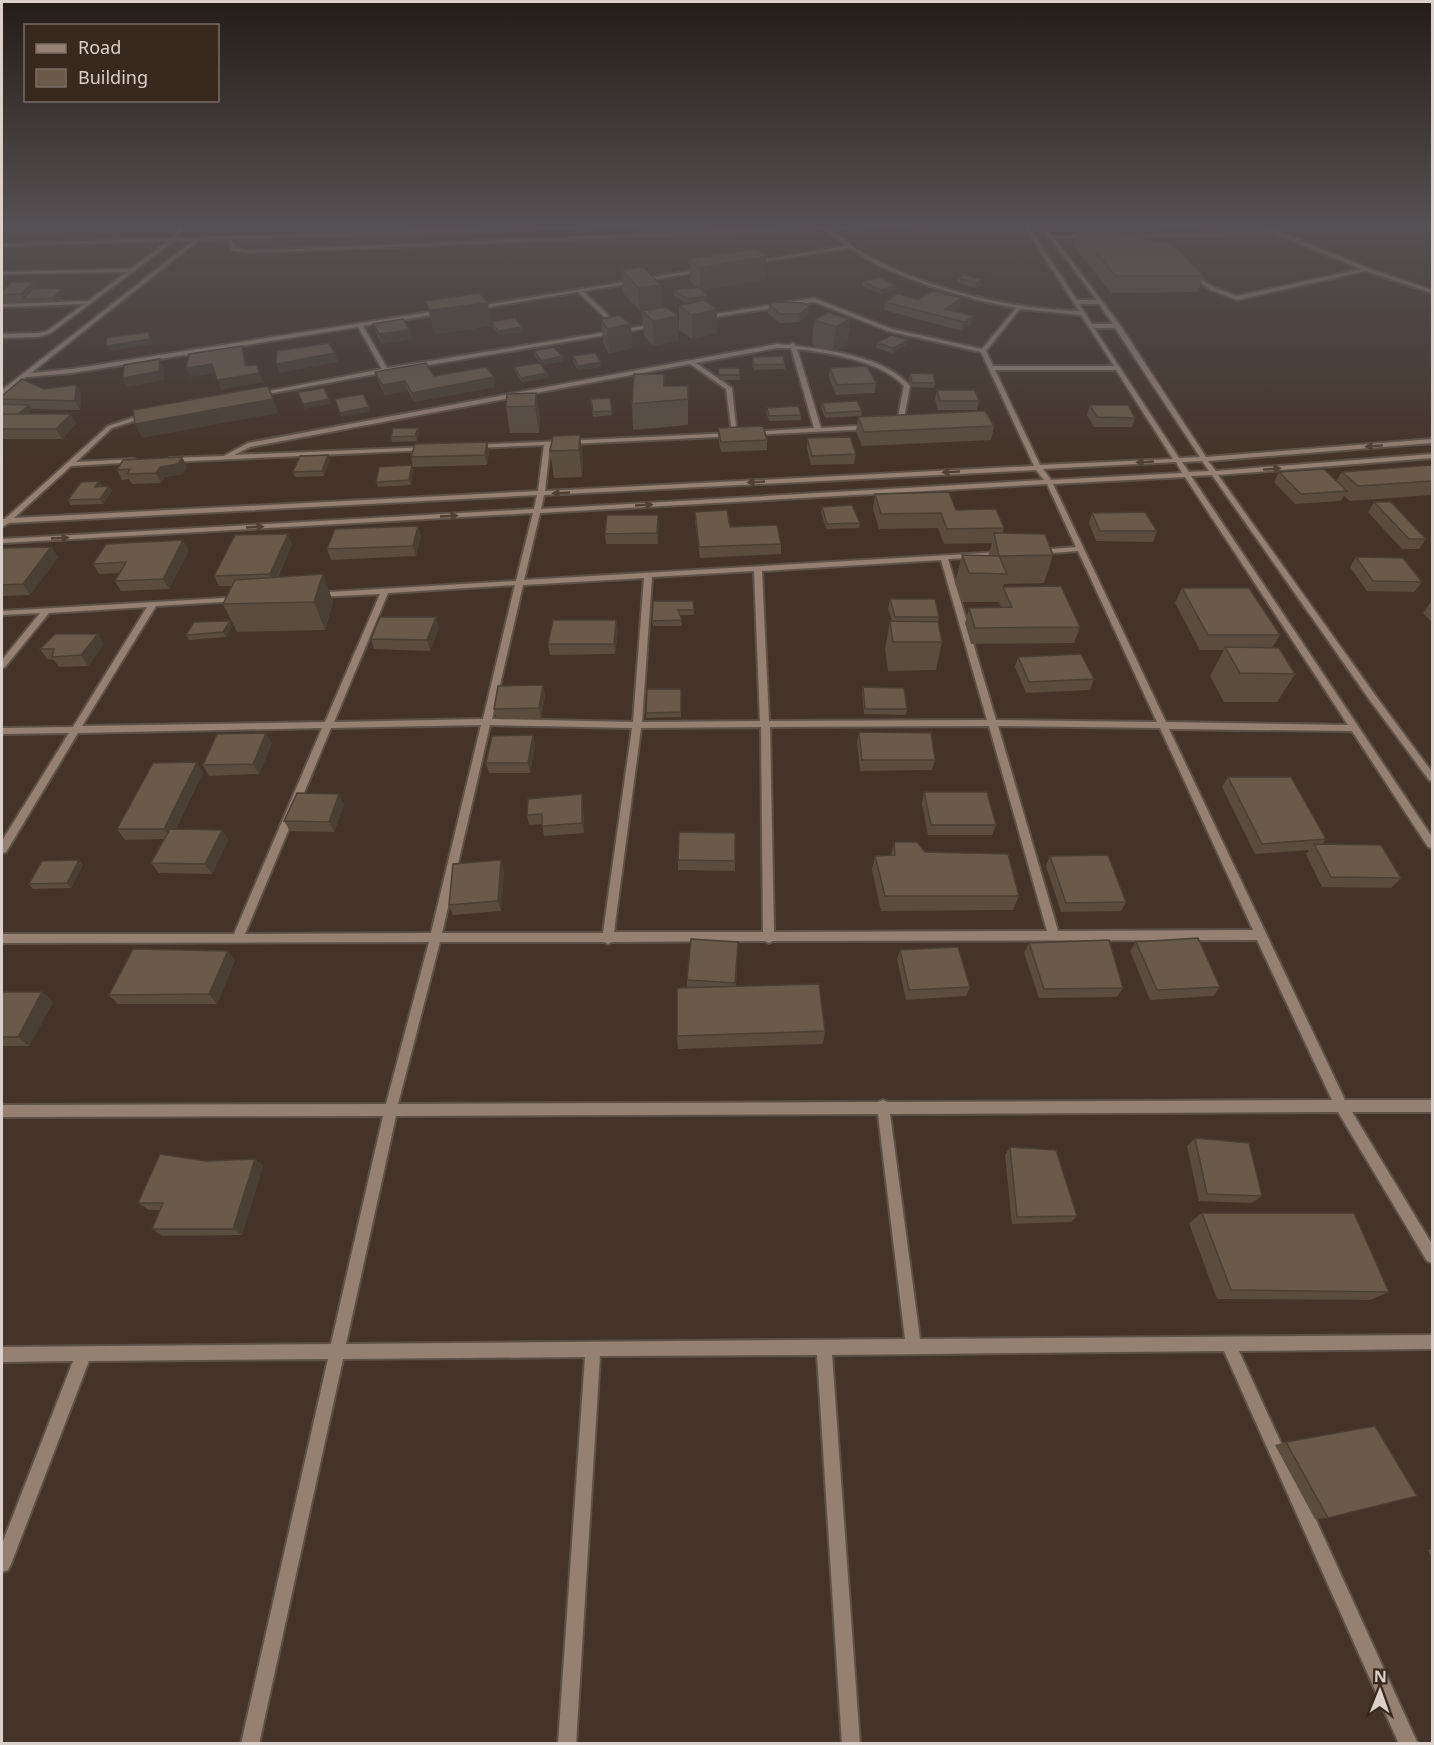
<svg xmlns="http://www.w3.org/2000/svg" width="1434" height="1745" font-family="'Noto Sans',sans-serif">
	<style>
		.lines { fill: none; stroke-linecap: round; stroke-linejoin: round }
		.minor-casing { stroke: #5e5248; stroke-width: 4 }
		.minor { fill: #948174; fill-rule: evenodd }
		.wall { fill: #5a4d40 }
		.shaded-wall { fill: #4a3f34 }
		.building { fill: #695a4b; stroke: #4a3f34; stroke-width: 1.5 }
		.oneway { fill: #4f3f34 }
	</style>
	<rect width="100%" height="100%" fill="#433328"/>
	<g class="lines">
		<defs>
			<path id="minor" d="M183 223H188L177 238 667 223H724L233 239 235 248 250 251 823 226 948 223 829 229C844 240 858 252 875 260 935 291 1011 309 1079 311L1022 223H1026L1077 300H1097L1050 238H1047L1048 236 1038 223H1043L1052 236 1090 235 1088 237 1054 238 1120 325 1206 457 1432 439V443L1208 461 1216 471 1432 454V458L1218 475 1375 695 1432 772V781L1429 780 1369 699 1212 475 1191 476 1432 837V848L1428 847 1352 731 1169 729 1345 1100H1432V1112H1352L1432 1244V1263L1427 1261 1338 1112 890 1114 920 1339 1432 1335V1349L1239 1351 1418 1744H1399L1224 1351 832 1355 860 1744H842L817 1355 600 1356 576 1744H558L585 1357 343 1359 259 1744H241L328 1359 89 1361 11 1564 8 1570 2 1572V1544L73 1361 2 1362V1347L331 1344 383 1116 2 1117V1105L386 1104 429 942 2 943V934H234L322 728 78 733 6 852 2 853V841L69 733 2 734V728L73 727 147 607 49 613 5 667 2 668V660L40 613 2 615V611L241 597 242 599 238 601 156 606 82 726 325 722 380 594 316 597H313V593L516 581 533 513 2 543V539L534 509 537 495 9 523 2 527V519H5L108 426 147 413 149 414V416L112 428 76 462 134 459 136 460V462L71 466 14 518 538 491 544 445 476 448 474 447V445L732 433 726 389 690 364 250 447 234 455 430 447V449L428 450 170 462 167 460 170 458 224 456 248 443 777 344 790 345 793 343 796 346C831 350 887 358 910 386L904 418 894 425 889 424 898 417 904 386C881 361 830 353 797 349L821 428 871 425 874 427 871 429 750 435V433L752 432 814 428 791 348H777L696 363 732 388 737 436 550 445 545 491 1034 466 981 352 888 331 814 302 702 319 704 316 814 298 892 329 982 349 1016 308 978 300 927 285 879 266 850 248 754 263 752 262 846 246 824 229 250 253 231 250 229 239 199 240 31 373 72 369 443 310 445 313 363 326 387 368 656 324 659 326 381 373 257 396 254 394 382 369 358 327 72 373 26 377 2 395V390L193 241H174L51 333 39 337 2 338V334L39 333 47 331 84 304 2 307V304L88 301 127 272 2 274V272L131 269 168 241 2 246V244L172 238ZM1079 304H1099L1113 324H1092ZM1020 309 1081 315 1114 366H993L986 351ZM1094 328H1115L1200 457 1179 458ZM995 370H1116L1173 459 1040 465ZM1202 461 1209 471 1189 472 1182 462ZM1176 462 1182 473 1051 480 1043 469ZM1036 470 1044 480 541 509 544 495ZM1185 477 1348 725 1166 722 1053 484ZM1047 484 1076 547 1038 550 1034 552 1038 554 1078 551 1157 722 996 720 948 559 1004 556V552H1001L524 580 540 513ZM941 560 987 720 769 721 762 571ZM754 571 760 721 642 722 652 577ZM644 578 633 722 492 719 523 585ZM515 585 483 719 334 722 388 593ZM481 725 431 933 245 934 331 728ZM490 725 632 728 603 933H442ZM989 726 1047 931 774 932 770 727ZM998 726 1160 728 1253 930 1058 931ZM761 727 763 932H614L641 728ZM1257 940 1332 1100 888 1102 883 1100 878 1102 398 1104 440 942H604L608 944 612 942 765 941 769 943 773 941ZM878 1114 905 1339 346 1344 396 1116Z
				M1250 223H1257L1368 268 1432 290V293L1366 271 1237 300 1211 290 1188 275 1192 274 1215 288 1237 296 1361 269 1276 234 1122 237 1120 236 1270 232Z
				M703 269 705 271 583 291 617 324 615 327 578 292 476 309 473 307Z"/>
		</defs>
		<use href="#minor" class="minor-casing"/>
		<use href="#minor" class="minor"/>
	</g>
	<path class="wall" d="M1098 223H1231V225L1119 231 1204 276 1198 292 1111 293 1074 246 1078 231H1107Z
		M689 259 766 279 702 290 708 300 705 301 717 333 692 339 679 330V306L697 302 687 303 673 295V290L696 287 690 282Z
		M622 270 661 285 662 308 679 340 654 346 644 336 642 311 648 310 640 311 623 293Z
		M958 278 982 284 975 288 957 282Z
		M863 282 896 289 881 294 862 286Z
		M63 288 65 293 56 302 2 304V292Z
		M962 298 960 307 954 311 973 316 971 325 962 331 884 310 885 302Z
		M426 301 491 322 522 327 523 332 499 335 492 326 435 334Z
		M769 304 808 315 799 322 779 323 768 313Z
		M601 319 631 324 632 348 609 354 603 343Z
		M850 319 847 344 833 351 812 345 814 320Z
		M373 324 412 339 382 344 376 333Z
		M877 343 907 344 892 353 876 348Z
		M534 351 563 361 542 365 547 373 548 378 522 382 515 372 514 367 540 363 535 356Z
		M573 356 601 362V367L578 370 573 361Z
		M752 357 785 364V369L754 370 752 361Z
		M718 368 740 375V380H719Z
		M830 368 876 383 875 393 836 395 829 378Z
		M375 372 434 376 495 387 414 402 408 391 385 395 378 381Z
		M910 373 935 383 934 388 911 387 909 378Z
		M76 385 81 394 80 410 32 409 27 414 76 424 62 439H2V396Z
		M665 386H688V425L633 430 632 404Z
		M937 390 979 401 977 410H938L935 399Z
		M536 393 540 419 539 433H510L506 407Z
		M610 398 612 415 593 417 591 399Z
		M822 403 862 411 861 416 825 418 821 407Z
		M1090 405 1135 418 1132 427H1094L1087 415Z
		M767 408 801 415V420L769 421 766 412Z
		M858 417 994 426 991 440 862 446 856 431Z
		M418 428 419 433 417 441 392 442 391 437Z
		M718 428 767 440V450L721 452 718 438Z
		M580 435 583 462 582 477 554 478 550 451Z
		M807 438 856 454 854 464 811 465 807 448Z
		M487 442 489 452 487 465 413 467 411 457Z
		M328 455 330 460 324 476 295 477 293 472Z
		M182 457 187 467 183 474 165 477 161 483 132 484 129 479 122 480 117 470Z
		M412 465 413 470 411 485 378 487 376 482Z
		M1432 465V495L1350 501 1344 496 1341 501 1295 504 1274 482 1279 472 1336 481 1342 472Z
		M99 481 102 486H109L112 491 103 504 71 505 68 500Z
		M875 494 956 510 1004 528 1002 534 1053 555 1044 583 1004 584 999 602H962L955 583 962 555 988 556 992 543 944 544 938 528 879 529 873 509Z
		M1374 502 1426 539 1419 549H1402L1368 512Z
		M822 507 860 523 859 528 826 529 821 512Z
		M695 512 730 527 781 544V554L700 558 695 522Z
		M1092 513 1157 531 1153 542 1096 541 1089 523Z
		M658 515V544H606L605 534Z
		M418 526 421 536 416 556 331 560 327 549Z
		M292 544 278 577 323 574 333 602 325 630 237 632 223 604 232 586H219L214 576Z
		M51 547 58 557 30 595 2 596V550Z
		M189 550 169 589 121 591 115 581 119 573 99 574 93 564Z
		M1356 557 1422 582 1414 592 1367 591 1350 567Z
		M1003 587 1080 627 1074 643 971 644 965 623 969 608 1001 607 999 602Z
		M1182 588 1280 635 1272 648 1295 674 1277 702H1224L1210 676 1224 650H1200L1175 603Z
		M890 599 939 617 938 622 942 642 936 670 888 671 885 649 890 621H892L888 609Z
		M693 601 694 615H680L682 626H653L652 621Z
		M1431 602H1432V622L1423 613Z
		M616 620 618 630 615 654 550 655 548 644Z
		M232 627 226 637 189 640 186 635Z
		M439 628 430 651 374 649 371 639Z
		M98 634 104 644 88 666 59 667 54 660 47 659 40 649Z
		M1018 657 1094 679 1090 690 1026 693 1015 667Z
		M543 685 545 696 541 719H497L494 709Z
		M863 687 907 709 906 715 864 714 862 693Z
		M681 689V717L646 718V713Z
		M859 732 935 760 932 770 860 771 857 742Z
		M533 735 535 746 530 773H489L486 763Z
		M272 743 259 774 209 776 203 765Z
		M203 772 176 829 222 830 228 840 212 874 159 873 151 863 164 839 125 840 117 829Z
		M1228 777 1326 839 1322 844 1401 878 1391 888 1322 887 1306 854 1309 850 1255 854 1222 787Z
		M924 792 996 825 992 835H928L922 803Z
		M344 804 334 832 290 831 284 821Z
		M583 805 584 833 544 836 542 824 529 825 527 815Z
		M735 833V871L678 870V860Z
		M894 842 925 852 1019 896 1013 910 881 911 872 870 875 856 891 855Z
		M1050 856 1126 902 1121 911 1061 912 1046 866Z
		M79 860 83 865 71 888 33 889 29 884Z
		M501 860 504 870 501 911 453 915 449 905Z
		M738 942 736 986 825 1031 823 1044 678 1049 677 1036 687 988V980Z
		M1136 942 1220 987 1213 996 1150 1000 1130 951Z
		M1029 943 1123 988 1117 997 1039 998 1024 953Z
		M900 950 970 987 966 996 906 1000 897 959Z
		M235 960 217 1004H118L109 995Z
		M2 992H42L53 1002 29 1046H2Z
		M1195 1138 1262 1196 1252 1203 1199 1201 1187 1146Z
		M1010 1147 1077 1216 1071 1222 1012 1224 1005 1155Z
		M255 1159 263 1166 242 1235 162 1236 152 1229 160 1210H149L138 1203 206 1161Z
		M1202 1213 1389 1292 1370 1300 1217 1299 1189 1223Z
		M1286 1442 1328 1518 1315 1519 1275 1445Z
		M1432 1549V1559L1428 1550Z"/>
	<path class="shaded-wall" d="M767 256 766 279 700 291V268Z
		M983 280 982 284 975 288 976 283Z
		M34 282 39 290 23 299 25 303 21 294Z
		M661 285 662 308 640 311 638 288Z
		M897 285 896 289 881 294V290Z
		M63 288 65 293 56 302 53 298Z
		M708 296V300L687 303V299Z
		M962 298 960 307 944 318 945 309Z
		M488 303 492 326 435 334 429 310Z
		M809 306 808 315 799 322 800 314Z
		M717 309V333L692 339V315Z
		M678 316 679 340 654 346 653 321Z
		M973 316 971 325 962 331 964 322Z
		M850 319 847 344 833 351 836 327Z
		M631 324 632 348 609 354 607 329Z
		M522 327 523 332 499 335 498 331Z
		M410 330 412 339 382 344 379 334Z
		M148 332 152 344 110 351 107 346Z
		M908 340 907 344 892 353 893 348Z
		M242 346 245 355 249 375 257 365 263 382 221 390 217 380 245 366Z
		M335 353 338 362 280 373 276 364Z
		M562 356 563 361 542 365 541 361Z
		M160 359 164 368V380L127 387 123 378Z
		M601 362V367L578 370V366Z
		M212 364 216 373 190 377 186 368Z
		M547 373 548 378 522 382 521 378Z
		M494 377 495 387 414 402 412 393Z
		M405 381 408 391 385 395 382 385Z
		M76 385 81 394 80 410 75 401Z
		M536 393 540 419 539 433 535 406Z
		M273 399 278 413 142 438 135 424Z
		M329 399 330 404 304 409 303 404Z
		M29 405 32 409 16 424 13 419Z
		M369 407 370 412 341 417 340 413Z
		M71 414 76 424 62 439 56 429Z
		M418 428 419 433 417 441 415 436Z
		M580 435 583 462 582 477 579 450Z
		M487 442 489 452 487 465 485 455Z
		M328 455 330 460 324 476 322 471Z
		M182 457 187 467 183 474 165 477 161 483 156 473 160 467Z
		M412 465 413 470 411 485 409 480Z
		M99 481 102 486 95 487Z
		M109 486 112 491 103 504 100 499Z
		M658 515 659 525 658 544 657 533Z
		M418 526 421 536 416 556 413 546Z
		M288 534 292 544 274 584 270 574Z
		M183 540 189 550 169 589 163 579Z
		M51 547 58 557 30 595 23 584Z
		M323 574 333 602 325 630 314 602Z
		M436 617 439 628 430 651 427 640Z
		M616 620 618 630 615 654 614 644Z
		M230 621 232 627 226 637 223 632Z
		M98 634 104 644 88 666 81 655Z
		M543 685 545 696 541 719 539 708Z
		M266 733 272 743 259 774 253 764Z
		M533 735 535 746 530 773 528 763Z
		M197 762 203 772 171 839 164 829Z
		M339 794 344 804 334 832 329 822Z
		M582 794 583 805 584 833 582 823Z
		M222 830 228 840 212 874 205 864Z
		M79 860 83 865 71 888 67 883Z
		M501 860 504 870 501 911 498 901Z
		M228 951 235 960 217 1004 209 994Z
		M42 992 53 1002 29 1046 18 1037Z
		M255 1159 263 1166 242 1235 233 1229Z"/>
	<path class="building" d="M1078 231H1118L1148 240 1171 243 1204 276H1116Z
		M755 249 767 256 700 268 689 259Z
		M643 267 661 285 638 288 622 270Z
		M965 275 983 280 976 283 958 278Z
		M878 277 897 285 881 290 863 282Z
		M12 282H34L21 294 2 295V292Z
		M699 287 708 296 687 299 673 290Z
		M63 288 53 298 23 299 33 289Z
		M933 291 962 298 945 309 973 316 964 322 885 302 898 294 918 300Z
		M479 293 488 303 429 310 426 301Z
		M704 300 717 309 692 315 679 306Z
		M778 302 802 303 809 306 800 314H779L769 304Z
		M666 307 678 316 653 321 642 311Z
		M828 313 850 319 836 327 814 320Z
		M619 315 631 324 607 329 601 319Z
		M515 318 522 327 498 331 491 322Z
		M403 319 410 330 379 334 373 324Z
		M148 332 150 339 107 346 106 338Z
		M891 335 908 340 893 348 877 343Z
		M329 343 335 353 276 364 277 351Z
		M242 346 245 366 257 365 259 373 217 380 212 364 186 368 189 354Z
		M553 347 562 356 541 361 534 351Z
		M595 353 601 362 578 366 573 356Z
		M783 356 785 364 754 365 752 357Z
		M160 359 159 371 123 378 124 365Z
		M426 363 434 376 486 367 494 377 412 393 405 381 382 385 375 372Z
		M540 363 547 373 521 378 514 367Z
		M867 366 876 383 837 385 830 368Z
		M718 368H739L740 375H719Z
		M910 373 933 374 935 383H912Z
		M634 374H664V386H688V399L632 404Z
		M22 379 44 389 76 385 75 401 2 399V396Z
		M268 386 273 399 135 424 133 410Z
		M324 388 329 399 303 404 298 392Z
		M937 390H975L979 401H940Z
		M536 393 535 406 506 407 507 394Z
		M363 394 369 407 340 413 335 399Z
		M610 398 612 411 593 412 591 399Z
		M857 401 862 411 826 413 822 403Z
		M2 404 29 405 18 414H2Z
		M1090 405H1128L1135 418 1097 417Z
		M798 406 801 415 769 416 767 408Z
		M985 411 994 426 864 432 858 417Z
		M2 414H71L56 429H2Z
		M763 426 767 440 721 442 718 428Z
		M393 428H418L415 436 391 437Z
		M580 435 579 450 550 451 553 436Z
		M850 437 856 454 812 456 807 438Z
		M487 442 485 455 411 457 415 444Z
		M328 455 322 471 293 472 300 456Z
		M182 457 178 464 160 467 156 473 127 474 130 469 117 470 123 460Z
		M412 465 409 480 376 482 379 467Z
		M1432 465V481L1358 486 1342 472Z
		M1324 469 1347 491 1301 494 1279 472Z
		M99 481 95 487 109 486 100 499 68 500 81 482Z
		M949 492 956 510 996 509 1004 528 947 529 941 513 881 514 875 494Z
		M1374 502H1391L1426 539H1409Z
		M852 505 860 523 827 524 822 507Z
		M727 510 730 527 777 525 781 544 699 547 695 512Z
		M1145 512 1157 531H1100L1092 513Z
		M607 515H658L657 533 605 534Z
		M418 526 413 546 327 549 335 529Z
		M994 533 1045 534 1053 555 999 556Z
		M288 534 270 574 214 576 235 535Z
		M183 540 163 579 115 581 126 562 93 564 106 544Z
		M51 547 23 584 2 585V550L3 548Z
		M962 555 999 556 1007 574 969 573Z
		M1356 557 1403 558 1422 582 1373 581Z
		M323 574 314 602 223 604 235 580Z
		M1061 586 1080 627 975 628 969 608 1012 607 1003 587Z
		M1182 588H1249L1280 635H1208Z
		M890 599H935L939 617H895Z
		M653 601H693L694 610H678L682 620 652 621Z
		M380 617H436L427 640 371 639Z
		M553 620H616L614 644H548Z
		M230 621 223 632 186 635 194 622Z
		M890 621 938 622 942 642H893Z
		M55 634H98L81 655 52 657 54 649H40Z
		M1225 647 1279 648 1295 674 1240 673Z
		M1081 654 1094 679 1029 682 1018 657Z
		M543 685 539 708 494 709 498 686Z
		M863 687 904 688 907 709H865Z
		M647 689H681V712L646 713Z
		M859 732 931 733 935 760H862Z
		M266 733 253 764 203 765 217 734Z
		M533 735 528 763H486L492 736Z
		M197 762 164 829H117L153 763Z
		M1228 777H1291L1326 839 1262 844Z
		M924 792H987L996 825H931Z
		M297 793 339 794 329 822 284 821Z
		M582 794V823L542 826V814L527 815 528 799Z
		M170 829 222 830 205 864 151 863Z
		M679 832 735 833V861L678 860Z
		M894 842H917L925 852 1008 854 1019 896H885L875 856 895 855Z
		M1314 844 1381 845 1401 878 1331 877Z
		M1108 855 1126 902 1066 903 1050 856Z
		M79 860 67 883 29 884 42 861Z
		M501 860 498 901 449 905 453 864Z
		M1198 938 1220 987 1157 990 1136 942Z
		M691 939 738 942 735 983 687 980Z
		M1109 940 1123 988 1044 989 1029 943Z
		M958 947 970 987 909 990 900 950Z
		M133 949 228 951 209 994 109 995Z
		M819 984 825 1031 677 1036V988Z
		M2 992H42L18 1037H2Z
		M1195 1138 1249 1143 1262 1196 1207 1194Z
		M1010 1147 1056 1150 1077 1216 1017 1217Z
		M160 1154 206 1161 255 1159 233 1229H152L163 1203H138Z
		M1202 1213H1354L1389 1292 1231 1290Z
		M1375 1426 1417 1496 1328 1518 1286 1442Z"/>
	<defs><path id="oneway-solid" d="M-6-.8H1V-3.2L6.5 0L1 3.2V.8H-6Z" transform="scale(1.5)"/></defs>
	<g class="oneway">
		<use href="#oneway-solid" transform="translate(1374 446) rotate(176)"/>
		<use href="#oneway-solid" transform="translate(1145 462) rotate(177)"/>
		<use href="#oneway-solid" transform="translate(1272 469) rotate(-4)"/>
		<use href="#oneway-solid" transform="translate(951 472) rotate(177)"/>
		<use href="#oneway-solid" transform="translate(756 482) rotate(177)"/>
		<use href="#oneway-solid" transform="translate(561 493) rotate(177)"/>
		<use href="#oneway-solid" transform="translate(644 505) rotate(-3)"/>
		<use href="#oneway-solid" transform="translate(449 516) rotate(-3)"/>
		<use href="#oneway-solid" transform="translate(255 527) rotate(-3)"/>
		<use href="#oneway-solid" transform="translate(60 538) rotate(-3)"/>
	</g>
	<linearGradient id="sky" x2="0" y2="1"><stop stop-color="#251c16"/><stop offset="0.48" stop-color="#555053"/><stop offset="1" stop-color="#555053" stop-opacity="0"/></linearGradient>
	<rect width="1434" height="468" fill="url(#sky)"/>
	<rect width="1434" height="1745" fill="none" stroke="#dbd1ca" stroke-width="6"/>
	<rect x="24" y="24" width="195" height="78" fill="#38291e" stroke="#796c63" stroke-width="1.5"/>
	<rect x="36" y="44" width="30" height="9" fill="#948174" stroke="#796c63" stroke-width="1.5"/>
	<text x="78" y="54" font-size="18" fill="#dbd1ca">Road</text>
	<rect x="36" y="69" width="30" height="18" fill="#695a4b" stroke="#796c63" stroke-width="1.5"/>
	<text x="78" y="84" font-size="18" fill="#dbd1ca">Building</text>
	<g transform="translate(1380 1691) rotate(1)" stroke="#38291e" stroke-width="4.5" paint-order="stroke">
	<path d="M0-4.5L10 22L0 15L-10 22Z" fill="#dbd1ca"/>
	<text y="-9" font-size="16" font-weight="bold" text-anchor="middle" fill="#dbd1ca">N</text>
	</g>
</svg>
